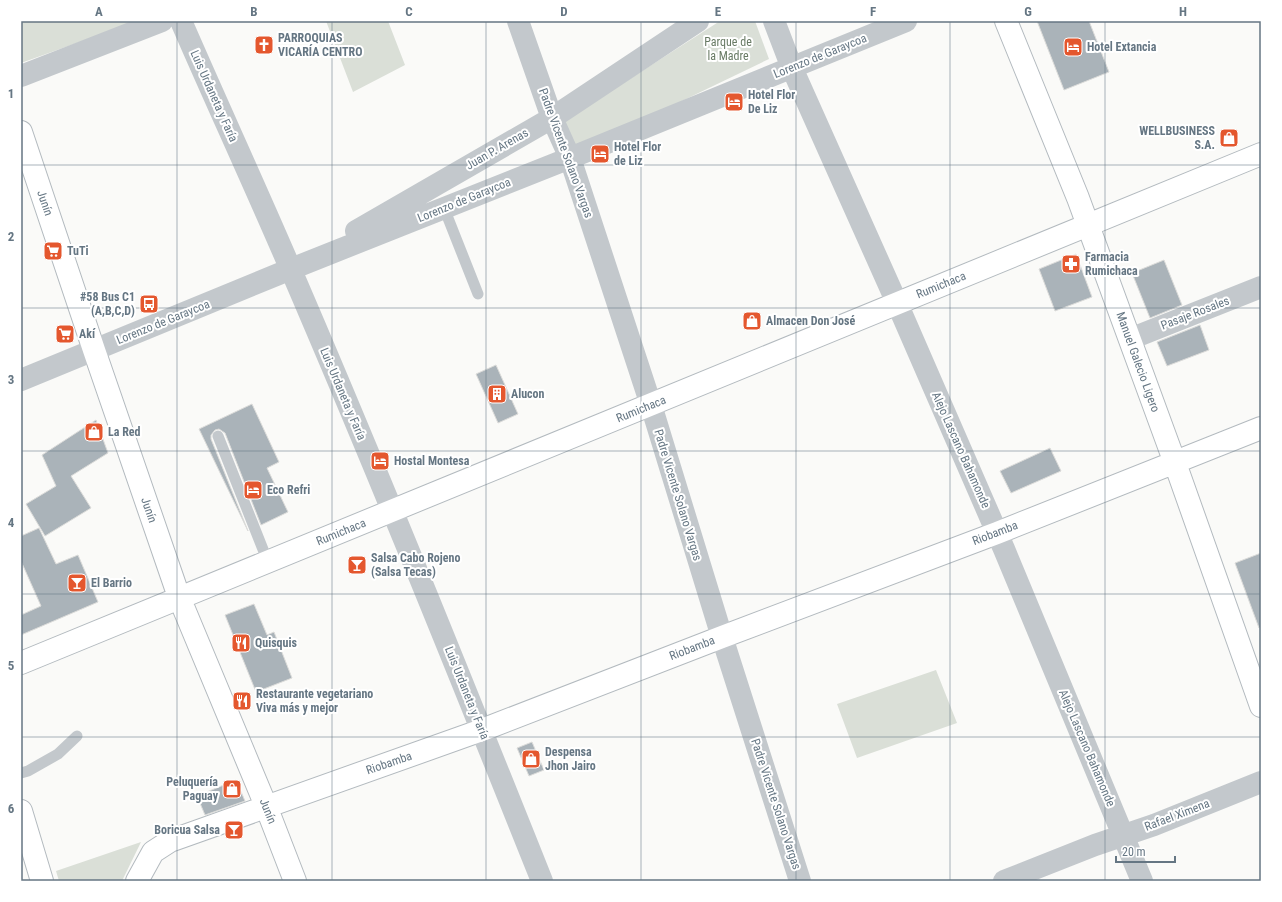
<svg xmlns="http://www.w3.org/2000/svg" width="1282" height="902" font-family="'Roboto Condensed',sans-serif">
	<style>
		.green { fill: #dadfd7 }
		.building { fill: #aab3b9; stroke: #dcdcda }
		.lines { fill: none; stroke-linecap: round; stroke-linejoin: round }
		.secondary-casing { stroke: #b3babf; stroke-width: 24 }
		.lane { stroke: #c3c8cc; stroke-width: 11 }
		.street { stroke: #c3c8cc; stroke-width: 22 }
		.secondary { stroke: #fff; stroke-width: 22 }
		.grid { fill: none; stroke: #657683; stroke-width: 1; stroke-opacity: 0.55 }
		.labels { text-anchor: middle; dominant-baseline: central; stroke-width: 4; stroke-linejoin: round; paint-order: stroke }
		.poi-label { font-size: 12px; font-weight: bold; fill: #657683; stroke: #fff; text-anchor: start }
		.park-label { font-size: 12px; fill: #687a64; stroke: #fff }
		.street-label { font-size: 12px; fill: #657683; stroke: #fff }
		.neatline { fill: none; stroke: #657683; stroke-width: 1.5 }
		.grid-label { font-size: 13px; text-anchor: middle; font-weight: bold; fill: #657683 }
	</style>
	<rect width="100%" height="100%" fill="#fafaf8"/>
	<path class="green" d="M21 21H138L21 63Z
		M326 21H388L405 65 353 92Z
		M720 21H755L769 59 578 151 564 121Z
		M936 670 957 723 857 758 837 704Z
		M141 842 122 881H59L56 871Z"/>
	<path class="building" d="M1037 21H1089L1109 72 1064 90Z
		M1076 254 1092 297 1055 311 1039 269Z
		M1164 260 1182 305 1150 318 1132 273Z
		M1200 325 1209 350 1167 366 1157 342Z
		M496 365 518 414 498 423 476 374Z
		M252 404 279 462 267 468 288 512 261 525 225 433 219 429 215 430 211 435V439L248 531 199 429Z
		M96 420 108 453 71 476 91 508 45 536 26 504 56 486 42 455Z
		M1050 448 1061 471 1011 493 1000 471Z
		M39 528 56 564 78 555 98 602 21 635V615L41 606 21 561V536Z
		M1261 553V627L1259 628 1235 563Z
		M254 604 267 635 274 632 292 678 256 692 225 615Z
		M532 742 544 770 529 776 517 748Z
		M236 780 245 801 205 815 197 796Z"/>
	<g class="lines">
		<defs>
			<path id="secondary" d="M1006 21 1078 198 1175 463 1261 706
				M21 132 94 350 179 597 266 806 295 881
				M21 663 1261 154
				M21 811 42 881
				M137 881 153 852 170 841 482 730 722 637 997 533 1261 428"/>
		</defs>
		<use href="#secondary" class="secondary-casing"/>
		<path class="lane" d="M444 208 478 294
			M218 436 268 562
			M21 773 28 771 58 754 77 736"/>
		<path class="street" d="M181 21C217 104 255 186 291 270 378 472 460 676 542 881
			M518 21 552 118 570 158 651 405 722 637 800 881
			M774 21 792 68 897 303 1004 549 1142 881
			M21 76 162 21
			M356 231 552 118 698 21
			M1130 339 1261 287
			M21 380 291 269 570 158 906 21
			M1004 881 1095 845 1154 825 1261 782"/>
		<use href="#secondary" class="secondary"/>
	</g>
	<path class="grid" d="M177 21V881M332 21V881M486 21V881M641 21V881M796 21V881M950 21V881M1105 21V881M21 165H1261M21 308H1261M21 451H1261M21 594H1261M21 737H1261"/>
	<defs>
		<symbol id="church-square" viewBox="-11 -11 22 22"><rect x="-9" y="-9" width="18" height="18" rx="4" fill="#e4572e" stroke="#fff"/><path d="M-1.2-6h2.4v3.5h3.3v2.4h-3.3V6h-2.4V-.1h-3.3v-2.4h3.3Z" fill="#fff"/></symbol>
		<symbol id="hotel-square" viewBox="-11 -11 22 22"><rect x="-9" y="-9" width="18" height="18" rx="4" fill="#e4572e" stroke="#fff"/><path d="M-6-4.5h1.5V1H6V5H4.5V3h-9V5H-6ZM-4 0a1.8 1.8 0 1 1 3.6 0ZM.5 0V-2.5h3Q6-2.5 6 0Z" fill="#fff"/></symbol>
		<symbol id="shop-square" viewBox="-11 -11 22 22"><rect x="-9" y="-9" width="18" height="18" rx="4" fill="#e4572e" stroke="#fff"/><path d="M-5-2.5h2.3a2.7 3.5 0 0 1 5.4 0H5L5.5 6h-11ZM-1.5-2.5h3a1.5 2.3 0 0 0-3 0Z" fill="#fff"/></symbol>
		<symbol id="supermarket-square" viewBox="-11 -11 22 22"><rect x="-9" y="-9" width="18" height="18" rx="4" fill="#e4572e" stroke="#fff"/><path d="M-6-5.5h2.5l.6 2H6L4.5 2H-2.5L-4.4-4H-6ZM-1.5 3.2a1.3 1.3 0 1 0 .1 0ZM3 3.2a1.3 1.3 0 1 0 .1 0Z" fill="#fff"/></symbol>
		<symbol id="pharmacy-square" viewBox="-11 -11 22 22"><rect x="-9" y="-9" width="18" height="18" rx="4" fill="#e4572e" stroke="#fff"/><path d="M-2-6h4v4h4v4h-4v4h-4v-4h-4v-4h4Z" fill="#fff"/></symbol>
		<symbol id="bus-square" viewBox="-11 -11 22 22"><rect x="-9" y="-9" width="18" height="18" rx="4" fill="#e4572e" stroke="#fff"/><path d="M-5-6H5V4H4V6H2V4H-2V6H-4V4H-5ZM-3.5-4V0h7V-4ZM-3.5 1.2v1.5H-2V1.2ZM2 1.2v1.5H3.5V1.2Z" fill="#fff"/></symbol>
		<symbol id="building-square" viewBox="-11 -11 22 22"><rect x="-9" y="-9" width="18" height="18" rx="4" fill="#e4572e" stroke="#fff"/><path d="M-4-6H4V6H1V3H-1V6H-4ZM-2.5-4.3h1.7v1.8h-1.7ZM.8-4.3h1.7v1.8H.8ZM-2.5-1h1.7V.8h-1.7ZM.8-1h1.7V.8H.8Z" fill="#fff"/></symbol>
		<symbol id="bar-square" viewBox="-11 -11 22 22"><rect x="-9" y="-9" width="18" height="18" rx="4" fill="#e4572e" stroke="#fff"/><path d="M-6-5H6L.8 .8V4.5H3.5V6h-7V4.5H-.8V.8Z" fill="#fff"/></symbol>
		<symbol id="restaurant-square" viewBox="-11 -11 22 22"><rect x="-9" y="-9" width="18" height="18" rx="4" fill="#e4572e" stroke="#fff"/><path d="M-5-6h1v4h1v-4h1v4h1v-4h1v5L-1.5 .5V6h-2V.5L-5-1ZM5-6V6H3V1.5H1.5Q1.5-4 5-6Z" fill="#fff"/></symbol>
	</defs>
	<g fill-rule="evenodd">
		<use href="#church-square" x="253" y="34" width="22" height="22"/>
		<use href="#hotel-square" x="1062" y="36" width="22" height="22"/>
		<use href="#hotel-square" x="723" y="91" width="22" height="22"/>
		<use href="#shop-square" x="1218" y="127" width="22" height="22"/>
		<use href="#hotel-square" x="589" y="143" width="22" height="22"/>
		<use href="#supermarket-square" x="42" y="240" width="22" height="22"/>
		<use href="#pharmacy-square" x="1060" y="253" width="22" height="22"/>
		<use href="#bus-square" x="138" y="293" width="22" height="22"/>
		<use href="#shop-square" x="741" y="310" width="22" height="22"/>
		<use href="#supermarket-square" x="54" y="323" width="22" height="22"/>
		<use href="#building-square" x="486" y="383" width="22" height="22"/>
		<use href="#shop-square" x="83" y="421" width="22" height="22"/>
		<use href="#hotel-square" x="369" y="450" width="22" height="22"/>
		<use href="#hotel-square" x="242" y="479" width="22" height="22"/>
		<use href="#bar-square" x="346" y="554" width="22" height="22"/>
		<use href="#bar-square" x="66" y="572" width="22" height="22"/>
		<use href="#restaurant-square" x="230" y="632" width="22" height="22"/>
		<use href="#restaurant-square" x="231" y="690" width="22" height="22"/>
		<use href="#shop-square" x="520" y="748" width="22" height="22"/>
		<use href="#shop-square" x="221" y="778" width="22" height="22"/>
		<use href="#bar-square" x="223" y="819" width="22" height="22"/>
	</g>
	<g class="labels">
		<g class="poi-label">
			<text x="278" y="38">PARROQUIAS<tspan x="278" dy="14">VICARÍA CENTRO</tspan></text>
			<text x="1087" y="47">Hotel Extancia</text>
			<text x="748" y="95">Hotel Flor<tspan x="748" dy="14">De Liz</tspan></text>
			<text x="1215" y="131" text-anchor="end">WELLBUSINESS<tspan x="1215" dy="14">S.A.</tspan></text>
			<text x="614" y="147">Hotel Flor<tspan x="614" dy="14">de Liz</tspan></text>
			<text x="67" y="251">TuTi</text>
			<text x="1085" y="257">Farmacia<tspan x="1085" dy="14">Rumichaca</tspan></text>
			<text x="135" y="297" text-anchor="end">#58 Bus C1<tspan x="135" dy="14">(A,B,C,D)</tspan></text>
			<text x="766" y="321">Almacen Don José</text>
			<text x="79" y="334">Akí</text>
			<text x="511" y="394">Alucon</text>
			<text x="108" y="432">La Red</text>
			<text x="394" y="461">Hostal Montesa</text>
			<text x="267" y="490">Eco Refri</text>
			<text x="371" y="558">Salsa Cabo Rojeno<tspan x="371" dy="14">(Salsa Tecas)</tspan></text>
			<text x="91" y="583">El Barrio</text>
			<text x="255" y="643">Quisquis</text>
			<text x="256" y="694">Restaurante vegetariano<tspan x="256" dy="14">Viva más y mejor</tspan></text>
			<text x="545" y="752">Despensa<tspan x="545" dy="14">Jhon Jairo</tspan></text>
			<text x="218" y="782" text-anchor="end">Peluquería<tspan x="218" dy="14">Paguay</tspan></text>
			<text x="220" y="830" text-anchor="end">Boricua Salsa</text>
		</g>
		<g class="park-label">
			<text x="728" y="42">Parque de<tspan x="728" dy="14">la Madre</tspan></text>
		</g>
		<g class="street-label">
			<text transform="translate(820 56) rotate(-22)">Lorenzo de Garaycoa</text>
			<text transform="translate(214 96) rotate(66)">Luis Urdaneta y Faría</text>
			<text transform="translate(497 149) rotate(-30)">Juan P. Arenas</text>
			<text transform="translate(566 153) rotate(70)">Padre Vicente Solano Vargas</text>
			<text transform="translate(464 200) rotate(-22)">Lorenzo de Garaycoa</text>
			<text transform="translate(45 203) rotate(71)">Junín</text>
			<text transform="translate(941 285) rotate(-22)">Rumichaca</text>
			<text transform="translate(1195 313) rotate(-21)">Pasaje Rosales</text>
			<text transform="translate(163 322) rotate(-22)">Lorenzo de Garaycoa</text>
			<text transform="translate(1138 362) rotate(70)">Manuel Galecio Ligero</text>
			<text transform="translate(343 394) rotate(67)">Luis Urdaneta y Faría</text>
			<text transform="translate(641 409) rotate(-22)">Rumichaca</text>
			<text transform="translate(961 450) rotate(66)">Alejo Lascano Bahamonde</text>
			<text transform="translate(678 495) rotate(73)">Padre Vicente Solano Vargas</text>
			<text transform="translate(149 510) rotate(71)">Junín</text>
			<text transform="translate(341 532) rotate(-22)">Rumichaca</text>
			<text transform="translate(995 533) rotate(-21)">Riobamba</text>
			<text transform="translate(692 648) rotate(-21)">Riobamba</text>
			<text transform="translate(467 693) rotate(68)">Luis Urdaneta y Faría</text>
			<text transform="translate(1087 748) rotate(67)">Alejo Lascano Bahamonde</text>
			<text transform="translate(389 763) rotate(-19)">Riobamba</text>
			<text transform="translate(776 804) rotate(72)">Padre Vicente Solano Vargas</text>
			<text transform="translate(268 811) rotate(68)">Junín</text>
			<text transform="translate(1177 815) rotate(-21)">Rafael Ximena</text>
		</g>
	</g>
	<rect width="1282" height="902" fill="none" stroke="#ffffff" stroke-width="44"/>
	<path d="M1116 856v6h59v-6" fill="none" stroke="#657683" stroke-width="2"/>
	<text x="1122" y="856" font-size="12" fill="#657683" stroke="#ffffff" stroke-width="3" paint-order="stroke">20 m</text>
	<rect x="22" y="22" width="1238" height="858" class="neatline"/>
	<g class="grid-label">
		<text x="99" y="16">A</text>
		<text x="254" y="16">B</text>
		<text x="409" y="16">C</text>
		<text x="564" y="16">D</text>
		<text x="718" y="16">E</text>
		<text x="873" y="16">F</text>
		<text x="1028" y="16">G</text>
		<text x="1183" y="16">H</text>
		<text x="11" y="98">1</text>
		<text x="11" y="241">2</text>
		<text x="11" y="384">3</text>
		<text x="11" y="527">4</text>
		<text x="11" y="670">5</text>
		<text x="11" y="813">6</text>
	</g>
</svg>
